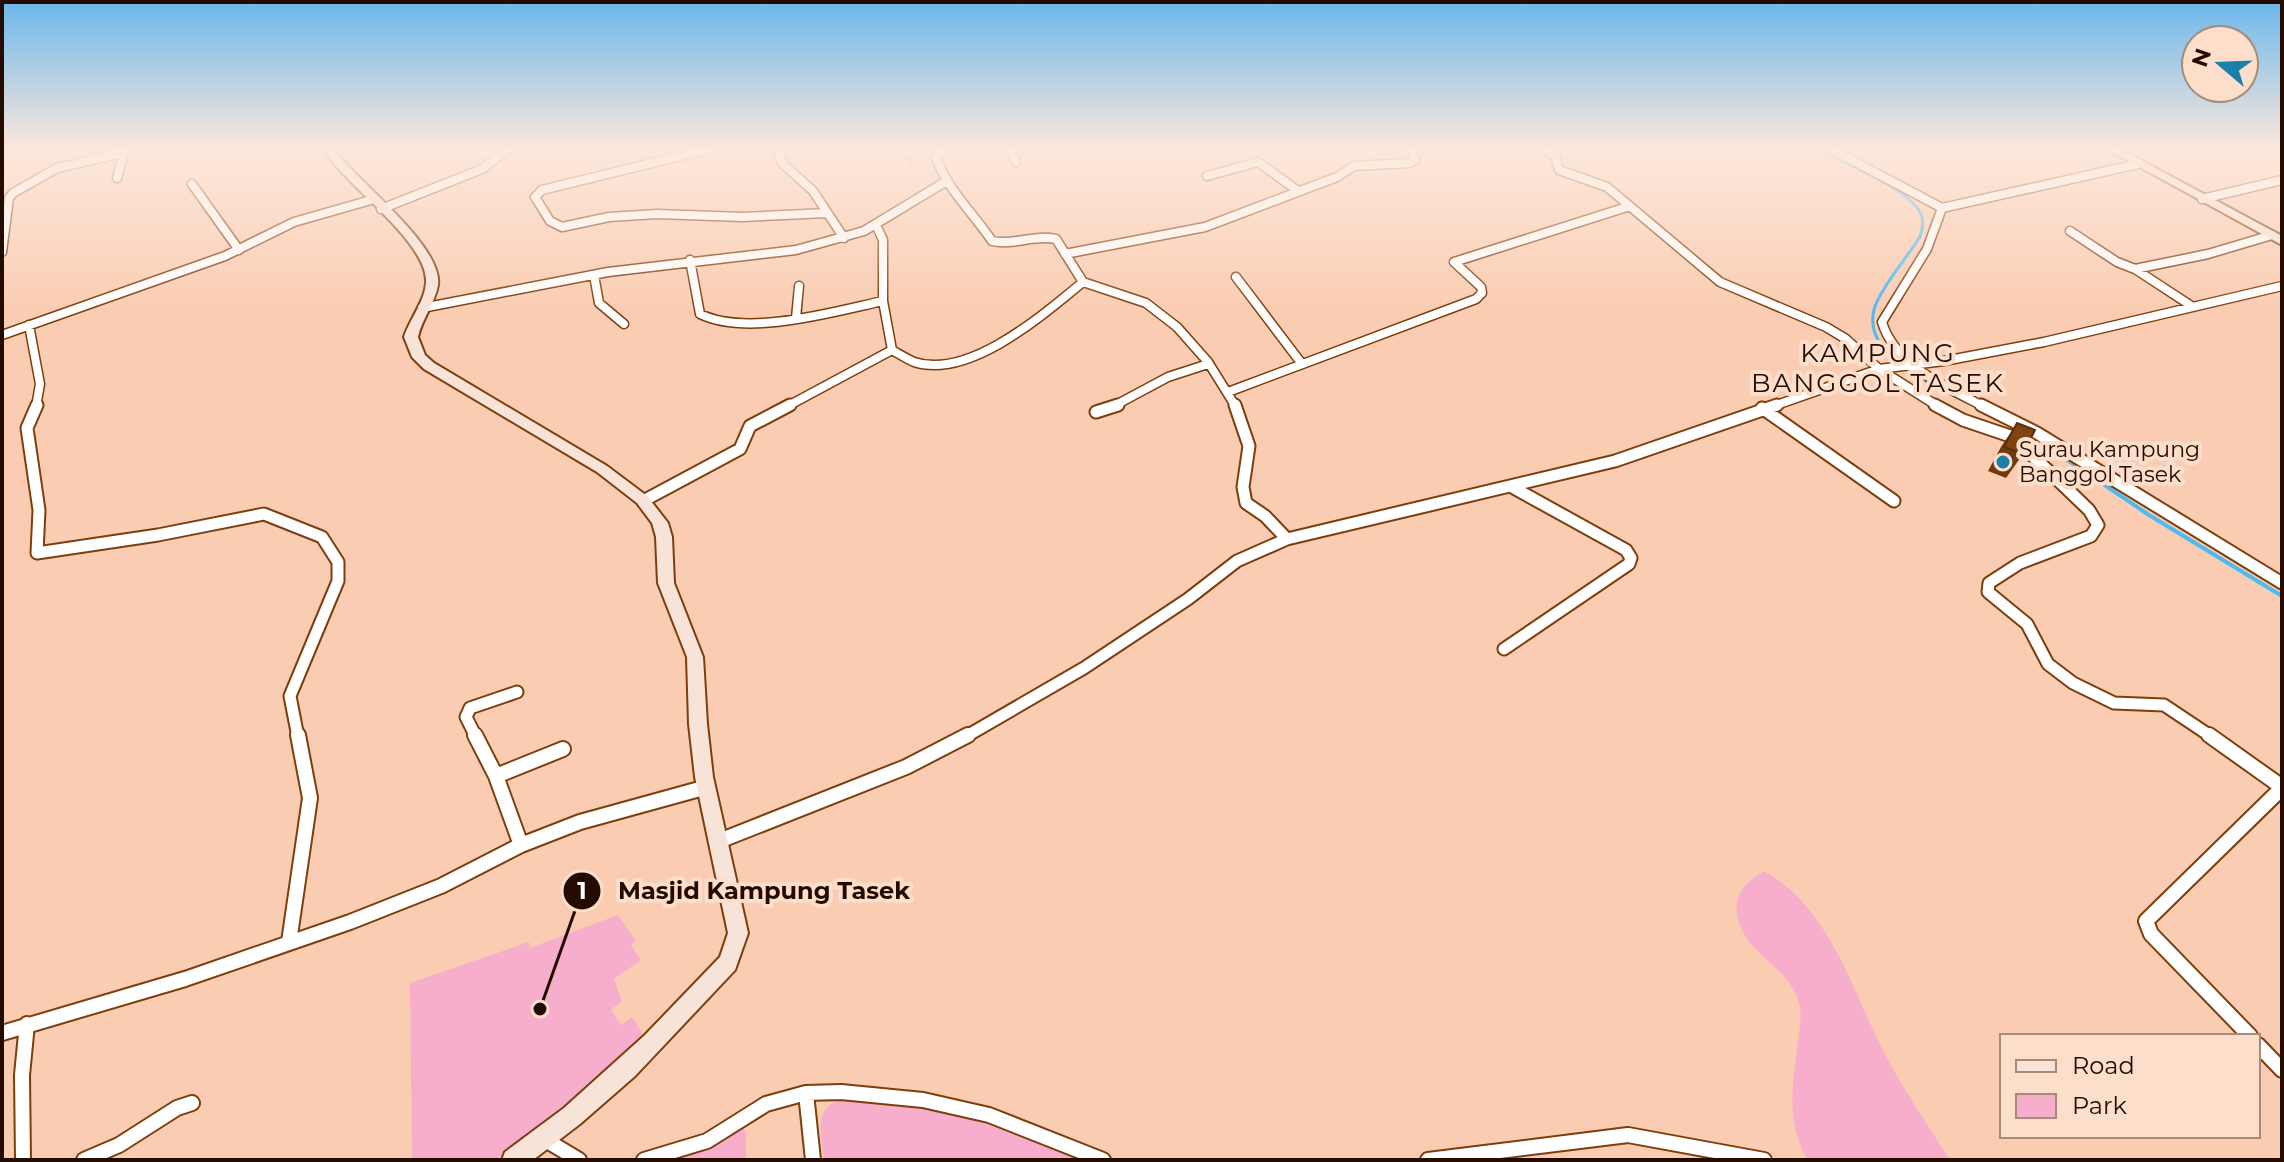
<svg xmlns="http://www.w3.org/2000/svg" width="2284" height="1162" font-family="Montserrat,sans-serif">
	<style>
		.green { fill: #f6aecc }
		.lines { fill: none; stroke-linecap: round; stroke-linejoin: round }
		.stream-far1 { stroke: #4dbbf0; stroke-width: 3 }
		.stream { stroke: #4dbbf0; stroke-width: 4 }
		.street-far2-casing { stroke: #7c3e0c; stroke-width: 11 }
		.street-far1-casing { stroke: #7c3e0c; stroke-width: 15 }
		.street-casing { stroke: #7c3e0c; stroke-width: 18 }
		.secondary-casing { stroke: #7c3e0c; stroke-width: 4 }
		.street-far2 { stroke: #fff; stroke-width: 8 }
		.street-far1 { stroke: #fff; stroke-width: 11 }
		.street { stroke: #fff; stroke-width: 14 }
		.secondary { fill: #f7e3d7; fill-rule: evenodd }
		.wall { fill: #703a10 }
		.building { fill: #824313; stroke: #5b2f0d; stroke-width: 2 }
		.poi-dot { fill: #1b7faa; stroke: #fcdecb; stroke-width: 3 }
		.labels { text-anchor: middle; dominant-baseline: central; stroke-width: 8; stroke-linejoin: round; paint-order: stroke }
		.poi-label { font-size: 22px; fill: #240b00; stroke: #fcdecb; text-anchor: start }
		.quarter-label { font-size: 26px; letter-spacing: 2px; fill: #240b00; stroke: #fcdecb }
		.leader { fill: none; stroke: #240b00; stroke-width: 3 }
		.callout-dot { fill: #240b00; stroke: #fcdecb; stroke-width: 3 }
		.mark-label { font-size: 24px; text-anchor: middle; font-weight: bold; fill: #fff }
		.callout-label { font-size: 24px; text-anchor: middle; font-weight: bold; fill: #240b00; stroke: #fcdecb; stroke-width: 8; stroke-linejoin: round; paint-order: stroke }
	</style>
	<rect width="100%" height="100%" fill="#facdb2"/>
	<path class="green" d="M1764 871C1831 909 1852 991 1885 1054 1904 1091 1928 1125 1950 1160H1807C1785 1117 1793 1085 1798 1040 1800 1025 1803 1011 1797 997 1784 963 1742 952 1737 914 1734 892 1747 882 1764 871Z
		M618 915 636 941 631 945 641 960 614 979 622 1001 611 1010 621 1025 632 1017 644 1036C613 1067 532 1147 492 1160 476 1162 431 1160 412 1160L410 983 529 942 530 948Z
		M840 1099C924 1096 1007 1130 1085 1160H824C822 1136 812 1110 840 1099Z
		M740 1126 746 1132V1160H667L716 1143Z"/>
	<g class="lines">
		<path class="stream-far1" d="M901 149 912 166
			M1816 149C1843 163 1904 186 1920 212 1925 220 1922 229 1920 237 1909 254 1878 292 1874 310 1863 352 1923 380 1952 395"/>
		<path class="stream" d="M2035 438 2149 515 2282 596"/>
		<defs>
			<path id="street-far2" d="M709 149 542 190 535 197 550 221 562 227 609 217 657 214 743 217 827 213
				M777 149 782 163 813 191 844 238
				M942 149 936 158C948 190 973 213 992 241 1014 246 1034 234 1056 239L1083 282 1146 303 1177 327 1208 362 1236 407
				M1009 149 1016 162
				M1545 149 1555 155 1559 170 1607 187 1720 282 1826 327 1846 339 1879 369 1939 407
				M1831 149 1942 208
				M1207 176 1258 162 1298 191
				M117 178 125 149
				M192 184 239 250
				M2202 199 2282 180
				M1942 208 1927 249 1882 322C1895 366 1948 388 1985 407
				M1942 208 2138 164
				M381 209 482 169 508 149
				M876 225 883 240V301L892 350
				M2070 231 2117 262 2135 269 2208 254 2272 235
				M2 252 9 198 13 193 57 168 123 153
				M1065 254 1205 227 1337 177 1354 166 1410 163 1415 160 1411 149
				M690 260 700 314C747 337 833 312 883 301
				M2135 269 2190 305
				M594 275 599 303 624 324
				M1236 277 1302 364
				M422 308 608 272 796 250 864 231 945 182
				M796 318 799 286
				M29 325 40 384 36 407
				M2 335 225 256 294 222 371 200
				M892 350C899 354 907 359 914 362 969 380 1044 314 1083 282
				M1228 392 1476 299 1482 293 1481 287 1454 262 1630 206
				M786 407 892 350
				M1112 407 1168 377 1208 364
				M1771 407 1879 369 1944 361 2044 342 2282 286"/>
			<path id="street-far1" d="M37 405 27 428 39 510 37 553 158 535 264 514 322 537 338 562V581L290 696 298 737
				M1235 405 1249 446 1243 487 1246 503 1265 516 1287 539
				M1935 405 1963 420 2013 437 2089 510 2098 525 2091 536 2020 563 1989 583 1988 592 2027 624 2048 664 2073 683 2114 703 2164 705 2212 737
				M1981 405 2037 433 2282 583
				M1762 408 1894 501
				M1096 412 1118 405
				M643 501 740 449 750 426 790 405
				M1504 649 1629 564 1631 558 1626 550 1512 487
				M476 737 466 717 470 708 517 692
				M965 737 1084 668 1188 599 1237 561 1287 539 1615 461 1777 405"/>
			<path id="street" d="M475 735 496 776 521 845
				M2209 735 2282 787
				M496 776 563 749
				M719 841 906 767 968 735
				M289 942 310 798 298 735
				M2 1033 185 979 350 922 441 886 521 845 580 822 707 787
				M2250 1036 2151 934 2146 921 2282 788
				M2258 1045 2282 1070
				M806 1093 813 1160
				M544 1139 579 1160
				M23 1160 22 1075 27 1024
				M84 1160 119 1145 177 1108 192 1103
				M644 1160 707 1141 766 1104 806 1093 841 1092 923 1100 989 1115 1103 1160
				M1428 1160 1628 1135 1764 1160"/>
			<path id="secondary" d="M323 149H333C357 181 443 246 438 285 435 303 422 319 418 337L425 355 434 363 607 466 647 496 668 523 672 537 674 583 703 657 707 724 713 777 748 933 735 970 635 1076 580 1124 533 1160H502L505 1152 564 1108 645 1035 720 957 728 933 695 777 689 724 687 657 658 583 656 537 652 523 637 503 597 472 424 369 412 357 404 337C410 318 427 299 426 279 423 238 346 186 323 149Z
				M2107 149H2120L2282 236V245Z"/>
		</defs>
		<use href="#street-far2" class="street-far2-casing"/>
		<use href="#street-far1" class="street-far1-casing"/>
		<use href="#street" class="street-casing"/>
		<use href="#secondary" class="secondary-casing"/>
		<use href="#street-far2" class="street-far2"/>
		<use href="#street-far1" class="street-far1"/>
		<use href="#street" class="street"/>
		<use href="#secondary" class="secondary"/>
	</g>
	<path class="wall" d="M2017 423 2023 454 2006 478 1988 471 2001 447Z"/>
	<path class="building" d="M2017 423 2035 430 2023 454 2004 447Z"/>
	<linearGradient id="sky" x2="0" y2="1"><stop stop-color="#6ab7eb"/><stop offset="0.48" stop-color="#fde8dc"/><stop offset="1" stop-color="#fde8dc" stop-opacity="0"/></linearGradient>
	<rect width="2284" height="311" fill="url(#sky)"/>
	<circle class="poi-dot" cx="2003" cy="462" r="8"/>
	<g class="labels">
		<g class="poi-label">
			<text x="2019" y="449">Surau Kampung<tspan x="2019" dy="25">Banggol Tasek</tspan></text>
		</g>
		<g class="quarter-label">
			<text x="1878" y="353">KAMPUNG<tspan x="1878" dy="30">BANGGOL TASEK</tspan></text>
		</g>
	</g>
	<path class="leader" d="M540 1009L582 891"/>
	<g class="callout-dot">
		<circle cx="540" cy="1009" r="8"/>
		<circle cx="582" cy="891" r="20"/>
	</g>
	<g class="mark-label">
		<text x="582" y="899">1</text>
	</g>
	<g class="callout-label">
		<text x="764" y="899">Masjid Kampung Tasek</text>
	</g>
	<rect width="2284" height="1162" fill="none" stroke="#240b00" stroke-width="8"/>
	<rect x="2000" y="1034" width="260" height="104" fill="#fcdecb" stroke="#a68a7a" stroke-width="2"/>
	<rect x="2016" y="1060" width="40" height="12" fill="#f7e3d7" stroke="#a68a7a" stroke-width="2"/>
	<text x="2072" y="1074" font-size="24" fill="#240b00">Road</text>
	<rect x="2016" y="1094" width="40" height="24" fill="#f6aecc" stroke="#a68a7a" stroke-width="2"/>
	<text x="2072" y="1114" font-size="24" fill="#240b00">Park</text>
	<g transform="translate(2220 64) rotate(289)"><circle r="38" fill="#fcdecb" stroke="#a68a7a" stroke-width="2"/>
	<path d="M0-6L14 30L0 20L-14 30Z" fill="#1b7faa"/>
	<text y="-12" font-size="22" font-weight="bold" text-anchor="middle" fill="#240b00">N</text>
	</g>
</svg>
